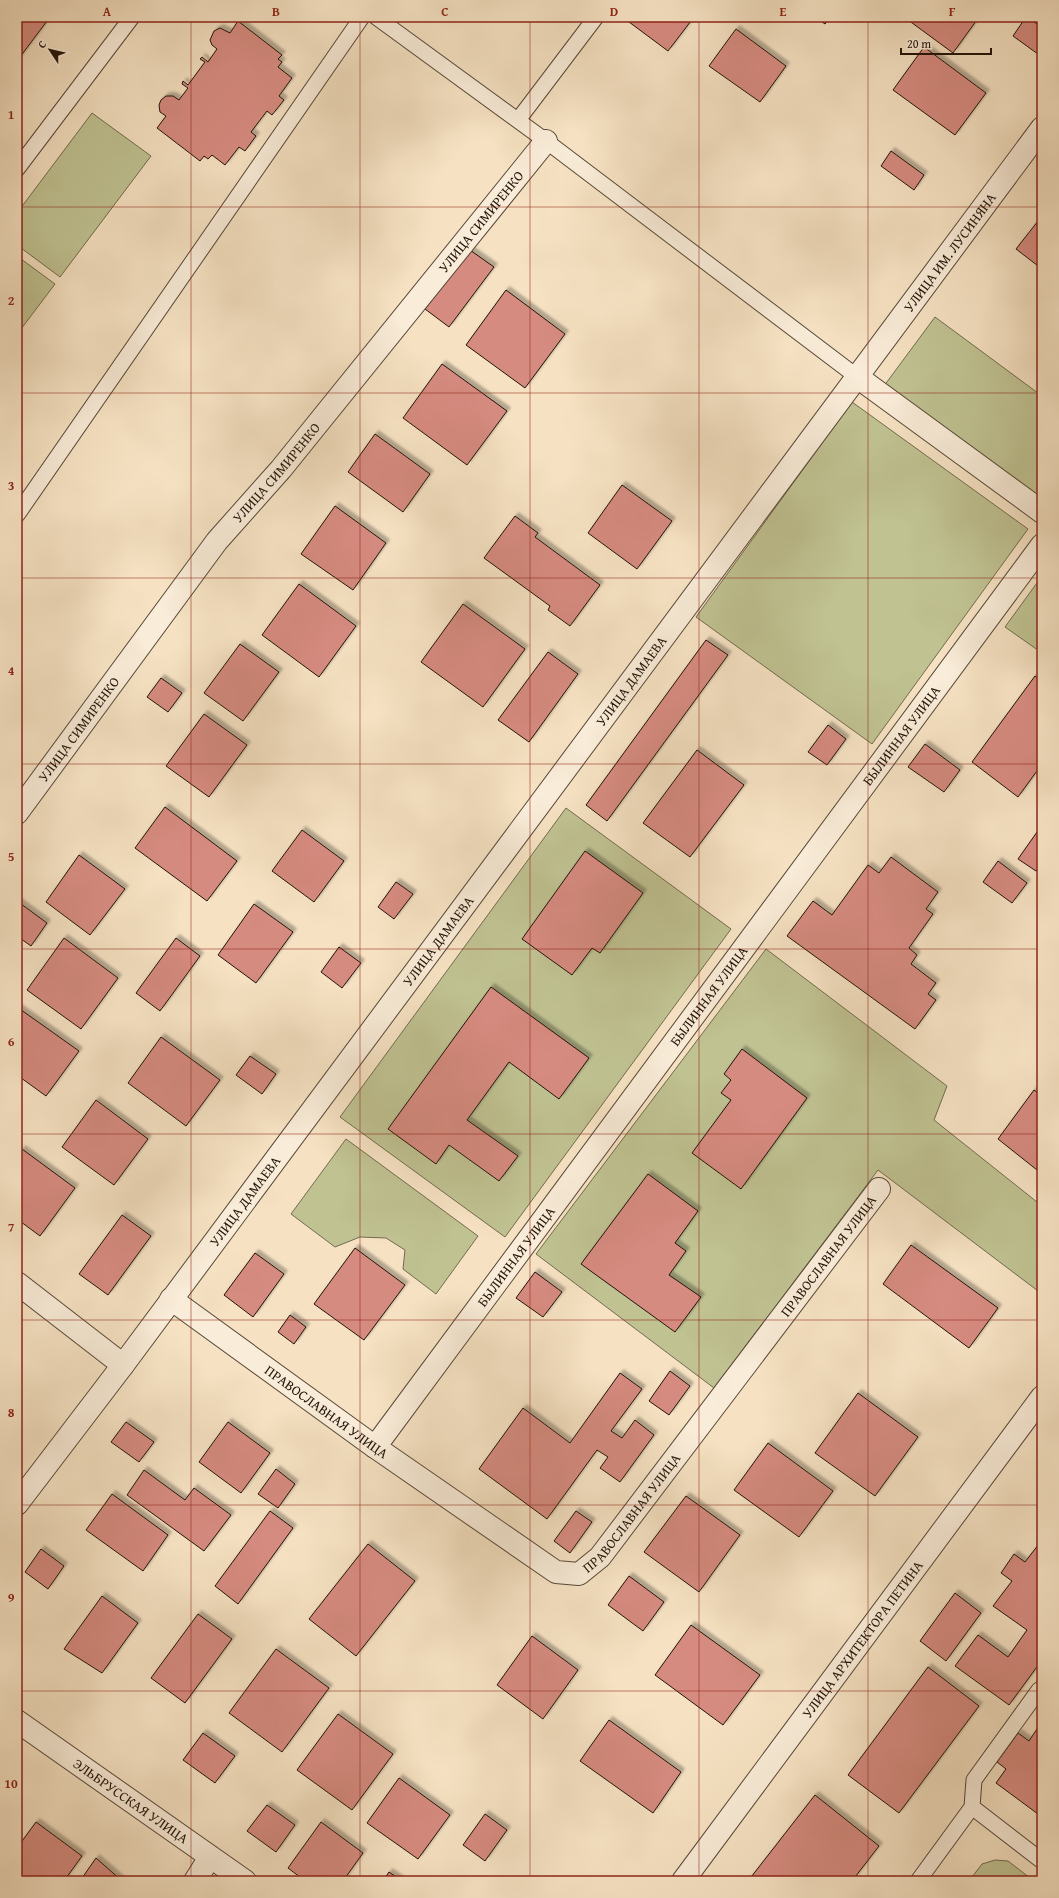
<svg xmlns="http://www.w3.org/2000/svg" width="1059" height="1898" font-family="'Gentium Book Plus',serif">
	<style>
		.green { fill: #c0c292; stroke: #716b4d }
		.building { fill: #d68b80; stroke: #221408; filter: url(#shadow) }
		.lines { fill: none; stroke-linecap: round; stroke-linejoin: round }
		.lane-casing { stroke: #574837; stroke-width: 17 }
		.street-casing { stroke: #574837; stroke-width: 24 }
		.lane { stroke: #f9ecd8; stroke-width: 15 }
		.street { stroke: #f9ecd8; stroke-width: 22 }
		.grid { fill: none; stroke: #8f2418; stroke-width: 1; stroke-opacity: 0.55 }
		.labels { text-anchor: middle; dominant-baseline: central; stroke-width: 4; stroke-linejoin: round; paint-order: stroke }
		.street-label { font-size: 14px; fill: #221408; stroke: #f9ecd8 }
		.neatline { fill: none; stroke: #8f2418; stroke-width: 1.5 }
		.grid-label { font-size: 13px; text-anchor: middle; font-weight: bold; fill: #8f2418 }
	</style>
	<defs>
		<filter id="shadow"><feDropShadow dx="3.5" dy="-3.5" stdDeviation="1" flood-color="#0004"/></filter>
	</defs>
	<rect width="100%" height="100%" fill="#f6e2c3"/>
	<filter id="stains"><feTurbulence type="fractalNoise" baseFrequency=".005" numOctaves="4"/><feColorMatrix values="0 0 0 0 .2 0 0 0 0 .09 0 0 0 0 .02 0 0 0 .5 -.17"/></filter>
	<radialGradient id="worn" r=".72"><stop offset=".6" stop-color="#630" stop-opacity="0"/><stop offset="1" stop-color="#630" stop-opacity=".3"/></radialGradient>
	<path class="green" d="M92 113 151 156 60 277 17 245V213Z
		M17 256 55 284 21 329 17 327Z
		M935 317 1042 396V509L881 390Z
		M852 402 1028 529 872 744 696 617Z
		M1042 576V653L1005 627Z
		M566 808 731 929 505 1237 340 1117Z
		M766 949 947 1086 934 1120 1042 1206V1294L878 1170 714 1388 536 1254Z
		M346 1139 478 1236 436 1294 403 1269 405 1250 386 1238 360 1237 335 1247 291 1214Z
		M995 1860 1008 1861 1034 1881H969L982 1864Z"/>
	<path class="building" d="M17 17H50L17 61Z
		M633 17H694L668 51 629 22Z
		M815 17H831L825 24Z
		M904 17H979L953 53Z
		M1026 17 1042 27V57L1013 36Z
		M238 21 282 55 278 59 282 62 278 67 292 78 279 96 284 100 272 115 267 111 251 132 256 136 245 151 239 147 225 165 212 155 208 159 204 156 200 161 157 128 166 116 160 112 159 105 161 100 166 96H173L179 100 188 88 182 84 183 81 188 85 205 62 200 59 202 57 208 62 217 49 212 45 210 40 214 31 220 28 230 33Z
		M736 29 786 66 760 102 709 66Z
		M924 47 986 93 955 135 893 90Z
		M891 151 924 175 914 190 881 166Z
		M1042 216V269L1016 249Z
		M470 250 494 267 449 327 425 309Z
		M506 290 565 334 525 388 466 345Z
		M442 364 507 411 467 465 403 418Z
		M375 434 430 474 403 512 348 472Z
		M622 485 672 521 637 569 588 533Z
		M335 506 386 543 353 590 301 554Z
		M515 516 538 533 535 537 600 585 570 626 548 610 550 606 484 558Z
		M299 584 356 626 319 677 262 635Z
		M463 604 525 649 483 707 421 662Z
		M706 640 728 655 607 821 586 805Z
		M240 644 279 672 243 721 204 693Z
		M548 652 578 674 529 742 498 720Z
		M1035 676 1042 681V764L1018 797 972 762Z
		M161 678 182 693 168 712 147 697Z
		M204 714 247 745 209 797 166 766Z
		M828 725 846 739 827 765 808 752Z
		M925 744 960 770 944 792 908 767Z
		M697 750 744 785 690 857 643 823Z
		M165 807 237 861 207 901 135 848Z
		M1042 825V863L1036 871 1018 859Z
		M302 830 344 861 314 902 272 871Z
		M585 851 643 893 600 953 592 948 572 975 522 939Z
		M79 855 125 889 90 935 46 902Z
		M891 857 938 892 926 909 933 914 909 948 917 955 911 964 936 983 928 994 936 1000 915 1029 787 936 813 901 832 915 868 865 879 873Z
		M998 861 1027 883 1012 903 983 882Z
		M396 882 413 894 394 919 378 907Z
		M17 901 47 923 31 946 17 936Z
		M254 904 293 932 256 983 218 955Z
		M64 938 118 978 81 1029 27 990Z
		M176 938 200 956 160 1011 136 993Z
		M339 947 361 963 342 988 321 972Z
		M491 987 589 1058 559 1099 509 1062 467 1120 518 1156 499 1181 449 1145 436 1164 388 1129Z
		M17 1007 79 1051 46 1096 17 1075Z
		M161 1037 220 1080 186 1126 128 1083Z
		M742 1049 807 1098 741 1189 692 1153 731 1100 721 1093 731 1080 724 1074Z
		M250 1056 276 1074 262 1094 236 1075Z
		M1034 1090 1042 1096V1174L998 1139Z
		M96 1100 148 1139 114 1185 62 1147Z
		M22 1149 75 1188 40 1236 17 1219V1156Z
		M648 1174 698 1211 675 1243 686 1251 669 1275 701 1297 675 1332 581 1264Z
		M122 1215 151 1236 108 1295 79 1274Z
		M911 1245 998 1308 969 1348 883 1284Z
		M355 1248 405 1285 364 1340 314 1304Z
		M255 1253 284 1274 253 1317 224 1295Z
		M535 1272 562 1292 543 1317 516 1298Z
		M290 1315 306 1327 294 1344 278 1332Z
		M670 1371 690 1386 669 1415 649 1401Z
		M620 1373 642 1389 611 1431 622 1438 635 1420 654 1435 620 1482 600 1468 608 1457 597 1450 547 1519 479 1469 523 1408 570 1443Z
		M858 1393 918 1437 875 1496 815 1453Z
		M126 1422 154 1442 139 1462 111 1442Z
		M228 1422 270 1453 241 1493 199 1462Z
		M768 1443 833 1491 799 1537 734 1490Z
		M276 1469 295 1484 278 1508 258 1494Z
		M144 1470 185 1500 194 1488 231 1515 204 1551 127 1495Z
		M112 1494 168 1535 143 1571 86 1530Z
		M686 1496 740 1535 699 1592 644 1552Z
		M270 1511 293 1528 238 1604 215 1586Z
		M576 1511 592 1522 570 1553 554 1541Z
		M1042 1540V1660L1009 1705 955 1666 978 1635 1008 1657 1027 1630 993 1606 1012 1581 1001 1573 1014 1554 1025 1562Z
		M368 1544 415 1581 356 1656 309 1619Z
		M41 1549 64 1566 48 1589 25 1572Z
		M629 1576 664 1602 643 1631 608 1605Z
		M955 1593 981 1613 946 1661 920 1641Z
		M102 1596 138 1623 102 1673 64 1649Z
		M198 1614 232 1639 185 1703 151 1678Z
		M691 1625 760 1675 723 1725 655 1675Z
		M532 1636 578 1670 543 1719 497 1685Z
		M276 1649 329 1688 282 1752 229 1713Z
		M928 1667 979 1706 899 1813 848 1775Z
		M338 1714 393 1754 352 1810 297 1770Z
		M609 1720 681 1772 653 1813 580 1761Z
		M1041 1723 1042 1724V1817L996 1783 1006 1769 997 1762 1018 1733 1029 1741Z
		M203 1733 235 1756 215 1783 183 1760Z
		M399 1778 450 1815 418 1859 367 1823Z
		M815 1795 879 1846 852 1881H748Z
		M267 1805 295 1825 276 1852 247 1831Z
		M485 1814 507 1830 485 1861 463 1845Z
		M36 1822 82 1856 64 1881H17V1848Z
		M321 1822 363 1853 343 1881H305L288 1868Z
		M96 1858 122 1881H80Z
		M389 1872 402 1881H383Z"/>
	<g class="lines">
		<defs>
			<path id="lane" d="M376 17 546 141 856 376
				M518 120 596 17
				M17 169 132 17
				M17 515 362 17
				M972 1807 1042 1861
				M918 1881 972 1807 974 1780 1039 1690 1042 1688"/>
			<g id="street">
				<path d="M856 376 1042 512"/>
				<path id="s1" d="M17 813 217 541 281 469 546 141"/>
				<path d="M17 1283 123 1365"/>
				<path id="s2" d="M171 1299 375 1447 556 1572 579 1574 600 1557 879 1189"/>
				<path id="s3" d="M375 1447 1042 545"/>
				<path id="s4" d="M17 1504 123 1365 1042 128"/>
				<path id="s5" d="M17 1721 245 1881"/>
				<path d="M195 1881 210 1857"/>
				<path id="s6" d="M683 1881 1042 1397"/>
			</g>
		</defs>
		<use href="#lane" class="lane-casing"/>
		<use href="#street" class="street-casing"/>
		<use href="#lane" class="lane"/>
		<use href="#street" class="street"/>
	</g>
	<path class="grid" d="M191 17V1881M360 17V1881M530 17V1881M699 17V1881M868 17V1881M17 207H1042M17 393H1042M17 578H1042M17 764H1042M17 949H1042M17 1134H1042M17 1320H1042M17 1505H1042M17 1691H1042"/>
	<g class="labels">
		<g class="street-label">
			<text stroke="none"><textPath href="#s1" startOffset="752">УЛИЦА СИМИРЕНКО</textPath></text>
			<text stroke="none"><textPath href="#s4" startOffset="1561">УЛИЦА ИМ. ЛУСИНЯНА</textPath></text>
			<text stroke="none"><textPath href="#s1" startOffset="428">УЛИЦА СИМИРЕНКО</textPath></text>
			<text stroke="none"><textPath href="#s4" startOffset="1027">УЛИЦА ДАМАЕВА</textPath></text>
			<text stroke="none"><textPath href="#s1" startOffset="104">УЛИЦА СИМИРЕНКО</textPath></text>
			<text stroke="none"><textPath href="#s3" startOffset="885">БЫЛИННАЯ УЛИЦА</textPath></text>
			<text stroke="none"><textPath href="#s4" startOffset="703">УЛИЦА ДАМАЕВА</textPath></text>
			<text stroke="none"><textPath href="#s3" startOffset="561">БЫЛИННАЯ УЛИЦА</textPath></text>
			<text stroke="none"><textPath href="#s4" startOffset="379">УЛИЦА ДАМАЕВА</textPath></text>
			<text stroke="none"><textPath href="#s2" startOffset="900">ПРАВОСЛАВНАЯ УЛИЦА</textPath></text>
			<text stroke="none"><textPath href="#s3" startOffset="237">БЫЛИННАЯ УЛИЦА</textPath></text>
			<text stroke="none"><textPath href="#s2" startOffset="192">ПРАВОСЛАВНАЯ УЛИЦА</textPath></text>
			<text stroke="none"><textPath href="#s2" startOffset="576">ПРАВОСЛАВНАЯ УЛИЦА</textPath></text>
			<text stroke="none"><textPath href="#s6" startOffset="301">УЛИЦА АРХИТЕКТОРА ПЕТИНА</textPath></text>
			<text stroke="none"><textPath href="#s5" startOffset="139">ЭЛЬБРУССКАЯ УЛИЦА</textPath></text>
		</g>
	</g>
	<rect width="1059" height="1898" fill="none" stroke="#f6e2c3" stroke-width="44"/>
	<g transform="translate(50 50) rotate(305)" stroke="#f9ecd8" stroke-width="3" paint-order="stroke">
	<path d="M0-3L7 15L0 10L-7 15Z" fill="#221408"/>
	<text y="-6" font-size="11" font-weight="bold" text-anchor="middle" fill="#221408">С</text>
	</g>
	<path d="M901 48v6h90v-6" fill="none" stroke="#221408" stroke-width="2"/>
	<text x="907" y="48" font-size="12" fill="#221408" stroke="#f9ecd8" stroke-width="3" paint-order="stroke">20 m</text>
	<rect x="22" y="22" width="1015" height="1854" class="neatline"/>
	<g class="grid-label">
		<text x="107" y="16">A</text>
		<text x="276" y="16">B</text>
		<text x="445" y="16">C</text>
		<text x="614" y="16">D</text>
		<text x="783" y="16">E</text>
		<text x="952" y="16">F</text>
		<text x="11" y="119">1</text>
		<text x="11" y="305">2</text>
		<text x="11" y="490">3</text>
		<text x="11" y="675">4</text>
		<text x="11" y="861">5</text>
		<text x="11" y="1046">6</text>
		<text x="11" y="1232">7</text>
		<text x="11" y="1417">8</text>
		<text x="11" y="1602">9</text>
		<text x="11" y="1788">10</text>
	</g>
	<rect width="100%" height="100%" filter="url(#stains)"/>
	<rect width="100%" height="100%" fill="url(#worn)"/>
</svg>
